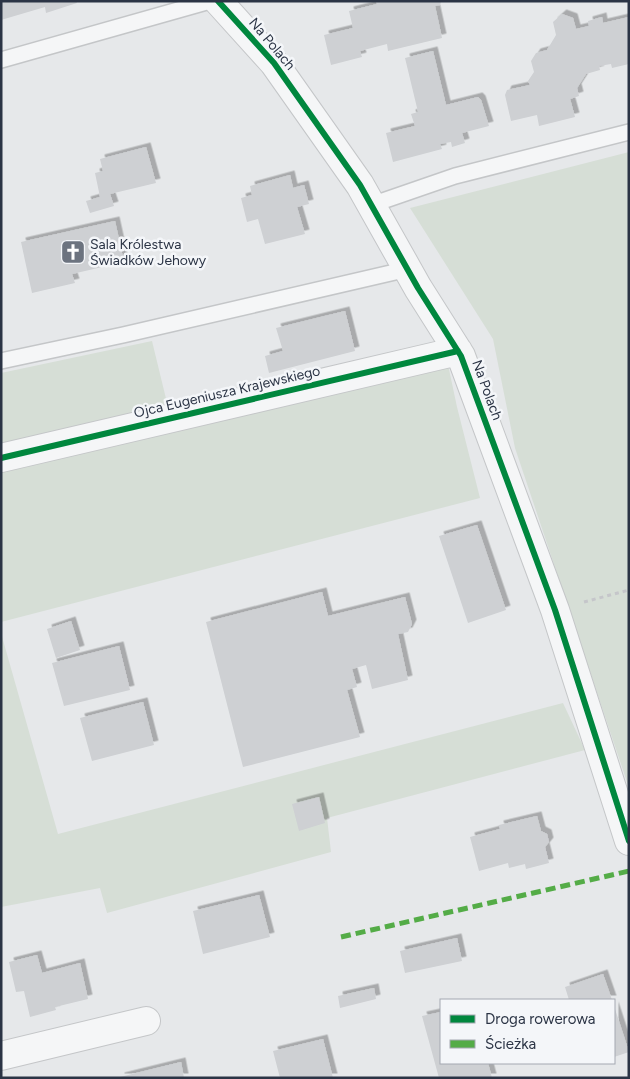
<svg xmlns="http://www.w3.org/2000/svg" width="630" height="1079" font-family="Figtree,sans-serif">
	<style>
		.green { fill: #d6ded6 }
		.building { fill: #ced0d3; filter: url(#shadow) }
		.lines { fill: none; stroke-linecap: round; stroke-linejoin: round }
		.service-casing { stroke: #c4c6c8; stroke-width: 18 }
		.minor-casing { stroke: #c4c6c8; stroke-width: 30 }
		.path { stroke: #c5c6ca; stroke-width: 3; stroke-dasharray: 4 4; stroke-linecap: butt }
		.service { stroke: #f5f6f7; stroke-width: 15 }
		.minor { stroke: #f5f6f7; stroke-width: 28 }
		.quiet { stroke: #54ac47; stroke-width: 5; stroke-dasharray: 10 5; stroke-linecap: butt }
		.cycleway-casing { stroke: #f4f6f9; stroke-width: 9 }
		.cycleway { stroke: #00873e; stroke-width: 6 }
		.labels { text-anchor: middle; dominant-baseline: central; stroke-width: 5; stroke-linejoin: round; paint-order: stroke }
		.street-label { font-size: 14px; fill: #2b3445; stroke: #f4f6f9 }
		.poi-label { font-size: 14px; fill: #2b3445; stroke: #f4f6f9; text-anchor: start }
	</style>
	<defs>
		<filter id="shadow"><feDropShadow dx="4.5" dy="-4.5" stdDeviation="0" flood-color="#0004"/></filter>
	</defs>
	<rect width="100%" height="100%" fill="#e6e8ea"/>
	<path class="green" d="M629 152V788L515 448 493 339 410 208Z
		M152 341 169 411 443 341 457 407 480 498 1 622V373Z
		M1 633 58 834 563 703 585 750 327 818 331 852 107 913 100 888 1 907Z"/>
	<path class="building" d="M1 1H76L77 3 46 13 45 7 1 20Z
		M376 1H441L440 5 435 6 442 38 388 51 387 44 360 51 362 57 331 65 324 35 353 28 349 11 377 4Z
		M562 14 573 18 576 29 589 26 588 21 602 17 603 23 629 17V64L612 68 611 64 599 66 600 70 586 74 577 88 579 96 570 99 575 117 539 126 537 115 511 121 505 95 507 90 530 85 528 81 534 72 531 61 536 53 547 50 556 35 553 22Z
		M433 51 446 105 478 97 481 100 489 126 462 133 465 143 452 147 451 142 440 144 442 149 393 162 386 133 415 126 411 114 418 112 405 58Z
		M146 147 156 183 110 194 114 206 90 213 86 201 100 197 95 173 103 171 100 159Z
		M290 175 293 188 304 185 309 204 297 207 305 234 265 244 258 219 247 222 241 198 252 195 250 186Z
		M115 221 124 262 72 274 75 283 32 293 21 242Z
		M345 311 355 351 269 373 265 356 283 351 276 328Z
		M477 525 506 610 468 623 439 536Z
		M322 592 328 616 405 597 412 624 408 632 398 634 408 680 372 689 366 665 352 669 357 687 347 690 360 737 243 767 206 622Z
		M71 621 80 650 56 658 47 629Z
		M119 646 130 690 64 706 52 663Z
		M143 702 154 745 92 761 80 718Z
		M319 797 325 823 299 831 292 804Z
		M537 816 541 831 547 834 549 842 545 847 549 863 526 869 525 864 509 868 508 863 479 871 470 837 500 829 499 825Z
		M259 895 270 937 203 954 193 911Z
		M457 938 462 961 405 973 400 951Z
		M37 955 42 973 80 963 88 999 55 1007 56 1010 30 1017 24 991 16 992 9 962Z
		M603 974 612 1000H569L565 987Z
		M374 988 376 999 340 1008 338 996Z
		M614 1006 629 1052 614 1057Z
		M441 1012V1063H488L492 1078H439L422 1016Z
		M323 1039 333 1078H280L273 1051Z
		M181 1062 184 1078H120V1077Z"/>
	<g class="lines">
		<defs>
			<path id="service" d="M1 60 210 1
				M371 205 455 176 629 132
				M1 361 123 335 408 269"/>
			<path id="minor" d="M218 1 274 63 360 185 418 288 461 356 555 610 629 841
				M1 458 458 351
				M1 1056 146 1021"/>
		</defs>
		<use href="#service" class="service-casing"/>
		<use href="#minor" class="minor-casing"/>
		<path class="path" d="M584 602 629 590"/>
		<use href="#service" class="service"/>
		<use href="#minor" class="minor"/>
		<path class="quiet" d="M341 937 629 871"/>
		<defs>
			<path id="cycleway" d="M218 1 274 63 360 185 418 288 461 356 555 610 629 841
				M1 458 458 351"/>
		</defs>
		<use href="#cycleway" class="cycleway-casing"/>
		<use href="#cycleway" class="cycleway"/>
	</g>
	<defs>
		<symbol id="church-square" viewBox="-11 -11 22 22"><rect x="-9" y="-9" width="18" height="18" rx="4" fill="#6c737f" stroke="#f4f6f9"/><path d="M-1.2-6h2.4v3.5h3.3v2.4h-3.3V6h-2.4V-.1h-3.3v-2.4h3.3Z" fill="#fff"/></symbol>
	</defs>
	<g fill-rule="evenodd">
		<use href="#church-square" x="59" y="238" width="28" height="28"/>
	</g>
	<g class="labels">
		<g class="street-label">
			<text transform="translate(272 44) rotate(50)">Na Polach</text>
			<text transform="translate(487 390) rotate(70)">Na Polach</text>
			<text transform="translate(227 392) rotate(-13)">Ojca Eugeniusza Krajewskiego</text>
		</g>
		<g class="poi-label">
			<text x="90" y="244">Sala Królestwa<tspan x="90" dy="16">Świadków Jehowy</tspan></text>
		</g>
	</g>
	<rect width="630" height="1079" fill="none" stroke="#2b3445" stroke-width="5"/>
	<rect x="440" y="999" width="175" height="65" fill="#f4f6f9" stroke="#a4a8b1"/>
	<rect x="450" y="1015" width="25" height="8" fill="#00873e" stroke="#a4a8b1"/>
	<text x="485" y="1024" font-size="15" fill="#2b3445">Droga rowerowa</text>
	<rect x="450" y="1040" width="25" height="8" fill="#54ac47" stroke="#a4a8b1"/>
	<text x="485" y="1049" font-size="15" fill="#2b3445">Ścieżka</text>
</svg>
